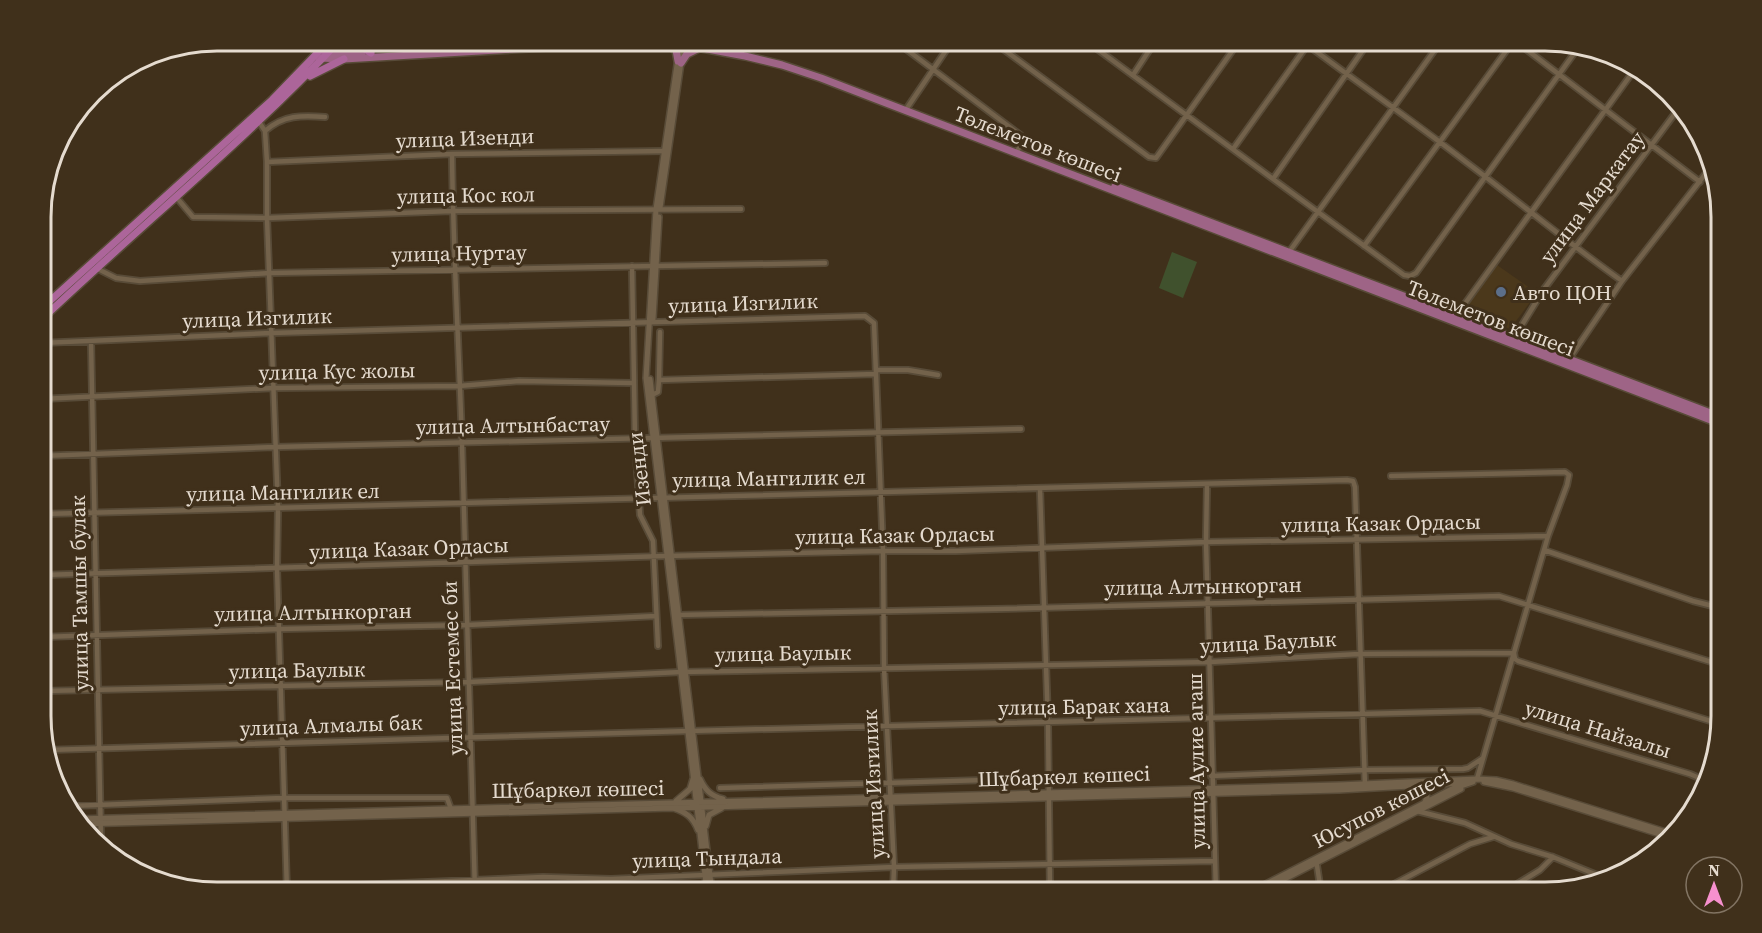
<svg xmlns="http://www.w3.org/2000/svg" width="1762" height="933" font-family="'Source Serif 4',serif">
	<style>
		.built { fill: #4b381b }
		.green { fill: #40512d }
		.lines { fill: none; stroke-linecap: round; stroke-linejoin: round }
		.minor-casing { stroke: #584b38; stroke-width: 8 }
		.tertiary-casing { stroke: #584b38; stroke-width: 8 }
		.primary-casing { stroke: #584b38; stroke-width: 10 }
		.trunk-casing { stroke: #584b38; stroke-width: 10 }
		.minor { stroke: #73624b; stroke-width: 4.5 }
		.tertiary { stroke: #73624b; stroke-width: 5 }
		.primary { stroke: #9e6486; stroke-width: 7 }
		.trunk { stroke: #ac659a; stroke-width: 7 }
		.service-dot { fill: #5c6f8a; stroke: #40301b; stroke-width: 2 }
		.labels { text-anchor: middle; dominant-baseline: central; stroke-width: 6; stroke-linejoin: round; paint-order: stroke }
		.street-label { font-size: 21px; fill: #e5dbcf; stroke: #40301b }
		.poi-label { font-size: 21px; fill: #e5dbcf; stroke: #40301b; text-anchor: start }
		.rim { fill: none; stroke: #e5dbcf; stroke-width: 3 }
	</style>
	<rect width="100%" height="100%" fill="#40301b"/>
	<path class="built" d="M1497 265 1537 293 1510 329 1463 311Z"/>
	<path class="green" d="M1172 252 1197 262 1183 298 1159 288Z"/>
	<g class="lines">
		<defs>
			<path id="minor" d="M894 40 1023 137 1018 150
				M991 40 1149 157 1156 158 1240 40
				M1085 40 1273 179
				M1301 40C1355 81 1412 120 1466 162 1518 201 1568 243 1622 281
				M1370 40 1273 179 1404 275 1410 276 1416 273 1578 48
				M1514 40 1700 182
				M1133 75 1156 40
				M905 111 953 40
				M259 122 265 131 267 162V218L278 508 277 568 287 892
				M265 131C283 115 302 115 325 117
				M1233 149 1311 40
				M452 154C453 251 459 347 462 444 467 593 470 743 475 892
				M267 162 452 154 666 151
				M177 198 193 217 267 218 452 211 741 209
				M1364 246 1514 40
				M1289 252 1442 40
				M632 266 635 439 640 515 653 541 658 646
				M96 268 116 278 140 281 270 273 825 263
				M1456 316 1635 69
				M1514 338 1544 289 1679 108
				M91 341 101 843
				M41 343 271 333 865 316 874 323 883 551 884 667 894 867 893 892
				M1569 359 1622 281 1710 168
				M876 370H908L938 375
				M659 380 660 332
				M650 396 658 392 659 380 876 374
				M41 399 274 388 459 386 519 381 633 383
				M41 456 275 447 1021 429
				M1391 476 1565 472 1569 475 1567 485 1548 536
				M1207 484 1206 542 1216 892
				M1040 489 1048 723 1050 892
				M42 514 1347 480 1353 481 1355 487 1365 786
				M42 575 666 556 883 551H956L1206 542 1548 536 1544 550 1693 601 1721 608
				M676 615 996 609 1499 596 1721 665
				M42 637 280 629 467 625 656 616
				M42 691 469 682 681 672 1210 662 1359 654 1514 653 1515 659 1518 661 1720 724
				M47 750 689 731 1480 711 1690 774 1706 781
				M1211 776 1364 770 1463 769 1468 768 1483 758
				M1477 779 1544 550
				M720 788 1049 778
				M70 806 283 798H447L451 809
				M1417 811 1465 823 1511 844 1553 857 1602 877
				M1316 859 1321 892
				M201 889 286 888 543 877 611 879 894 867 1214 861
				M1379 892 1470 844 1493 837
				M1504 892 1540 870 1553 857"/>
			<path id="tertiary" d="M678 58 656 209 646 378 707 892
				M660 208 684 42
				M653 319 659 217
				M650 379 712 892
				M700 779C705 790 711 796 723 799
				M1484 782 1513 788 1666 836
				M1416 786 1425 791 1427 797 1425 802
				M676 801 690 789 693 779
				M673 808C686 812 693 817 698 830
				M75 819 1339 785 1477 779 1496 780 1513 784 1669 833
				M78 824 1339 790 1463 783
				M706 826 709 815 722 808
				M1250 892 1452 789 1473 782
				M1259 892 1461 789"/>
			<path id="primary" d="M708 44 741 51
				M670 46 676 50 678 61
				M433 48 542 42
				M325 53H362
				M319 58 344 59 563 46 662 45 702 48 745 56 782 65 821 78 1721 424
				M681 63 687 54 697 49
				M1115 186 1721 417"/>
			<path id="trunk" d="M357 40 360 46 371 53
				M310 76 344 59
				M41 309 272 100 330 40
				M41 320C140 226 246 140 340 40"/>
		</defs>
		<use href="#minor" class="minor-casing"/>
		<use href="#tertiary" class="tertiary-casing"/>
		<use href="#primary" class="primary-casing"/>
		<use href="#trunk" class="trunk-casing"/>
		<use href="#minor" class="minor"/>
		<use href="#tertiary" class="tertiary"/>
		<use href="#primary" class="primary"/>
		<use href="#trunk" class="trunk"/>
	</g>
	<circle class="service-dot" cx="1501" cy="292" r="6"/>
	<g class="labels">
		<g class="street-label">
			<text transform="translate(465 138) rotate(-2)">улица Изенди</text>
			<text transform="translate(1038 144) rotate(21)">Төлеметов көшесі</text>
			<text transform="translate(466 195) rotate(-1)">улица Кос кол</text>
			<text transform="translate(1592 197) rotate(-53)">улица Маркатау</text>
			<text transform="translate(459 253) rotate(-1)">улица Нуртау</text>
			<text transform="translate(743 303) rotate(-2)">улица Изгилик</text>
			<text transform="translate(257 318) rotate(-2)">улица Изгилик</text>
			<text transform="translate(1491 318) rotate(21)">Төлеметов көшесі</text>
			<text transform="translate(337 371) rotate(-1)">улица Кус жолы</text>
			<text transform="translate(513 425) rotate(-1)">улица Алтынбастау</text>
			<text transform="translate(639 469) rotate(-97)">Изенди</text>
			<text transform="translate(769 478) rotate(-1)">улица Мангилик ел</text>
			<text transform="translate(283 492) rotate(-1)">улица Мангилик ел</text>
			<text transform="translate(1381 523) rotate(-1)">улица Казак Ордасы</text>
			<text transform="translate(895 535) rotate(-1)">улица Казак Ордасы</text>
			<text transform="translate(409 548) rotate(-2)">улица Казак Ордасы</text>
			<text transform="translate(1203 586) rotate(-1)">улица Алтынкорган</text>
			<text transform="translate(79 593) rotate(-91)">улица Тамшы булак</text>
			<text transform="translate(313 612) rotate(-1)">улица Алтынкорган</text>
			<text transform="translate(1268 642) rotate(-3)">улица Баулык</text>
			<text transform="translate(783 653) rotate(-1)">улица Баулык</text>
			<text transform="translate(452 668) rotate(-92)">улица Естемес би</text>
			<text transform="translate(297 670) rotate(-1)">улица Баулык</text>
			<text transform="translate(1084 706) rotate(-1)">улица Барак хана</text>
			<text transform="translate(331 725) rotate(-2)">улица Алмалы бак</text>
			<text transform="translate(1598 729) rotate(17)">улица Найзалы</text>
			<text transform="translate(1196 761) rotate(-91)">улица Аулие агаш</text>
			<text transform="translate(1064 776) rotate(-2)">Шұбаркөл көшесі</text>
			<text transform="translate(873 784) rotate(-93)">улица Изгилик</text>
			<text transform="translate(578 789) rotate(-1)">Шұбаркөл көшесі</text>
			<text transform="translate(1381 808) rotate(-27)">Юсупов көшесі</text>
			<text transform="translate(707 858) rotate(-2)">улица Тындала</text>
		</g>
		<g class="poi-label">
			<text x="1513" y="292">Авто ЦОН</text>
		</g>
	</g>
	<path d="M0 0H1762V933H0ZM217 51H1545A166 166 0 0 1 1711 217V716A166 166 0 0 1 1545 882H217A166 166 0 0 1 51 716V217A166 166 0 0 1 217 51Z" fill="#40301b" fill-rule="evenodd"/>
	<path class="rim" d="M217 51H1545A166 166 0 0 1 1711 217V716A166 166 0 0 1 1545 882H217A166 166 0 0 1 51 716V217A166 166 0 0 1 217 51Z"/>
	<g transform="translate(1714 885)"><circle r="28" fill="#40301b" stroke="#827463" stroke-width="1.5"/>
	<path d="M0-4.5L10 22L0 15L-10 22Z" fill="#f790ce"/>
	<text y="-9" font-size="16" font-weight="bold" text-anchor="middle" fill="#e5dbcf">N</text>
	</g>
</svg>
